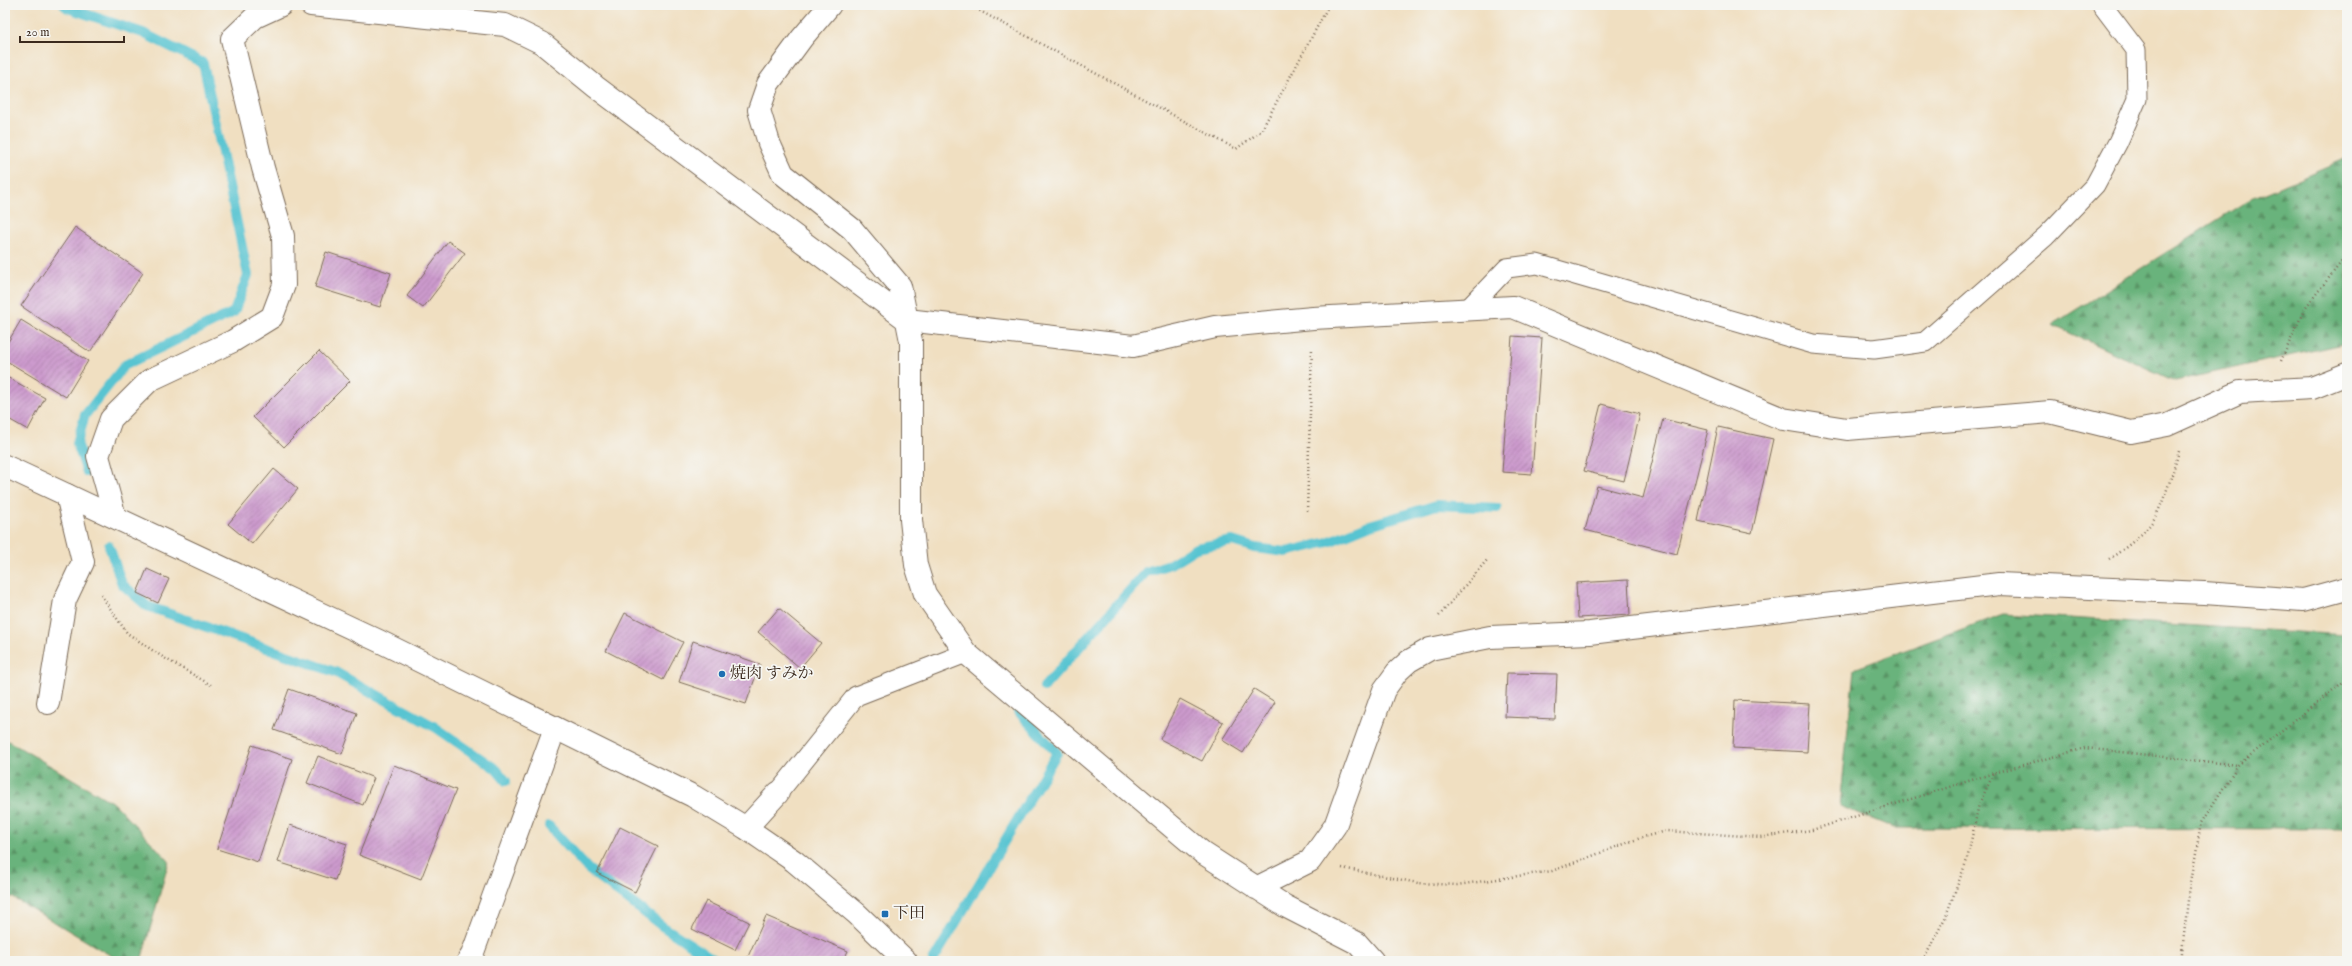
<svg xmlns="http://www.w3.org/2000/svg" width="2352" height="966" font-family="'IM FELL English','Noto Serif JP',serif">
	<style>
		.forest { fill: url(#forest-firs); stroke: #526e4c }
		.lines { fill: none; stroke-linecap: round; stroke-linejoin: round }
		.stream { stroke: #58c4d1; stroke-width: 10 }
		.building { fill: url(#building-hatch) }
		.lane-casing { stroke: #7a6957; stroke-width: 21 }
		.street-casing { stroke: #7a6957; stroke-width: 24 }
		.secondary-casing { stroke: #7a6957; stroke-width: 24 }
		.path { stroke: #7a6957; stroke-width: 2.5; stroke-dasharray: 1 3; stroke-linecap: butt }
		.lane { stroke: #fff; stroke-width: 19 }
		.street { stroke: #fff; stroke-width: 22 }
		.secondary { stroke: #fff; stroke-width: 22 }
		.poi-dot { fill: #1f6fb2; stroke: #f6f6f2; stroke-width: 1.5 }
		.labels { text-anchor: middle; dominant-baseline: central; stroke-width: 3.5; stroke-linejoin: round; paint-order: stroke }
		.poi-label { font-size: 16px; fill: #3b2a1e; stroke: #f6f6f2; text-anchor: start }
	</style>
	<defs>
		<pattern id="forest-firs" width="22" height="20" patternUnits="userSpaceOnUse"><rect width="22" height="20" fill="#69b37b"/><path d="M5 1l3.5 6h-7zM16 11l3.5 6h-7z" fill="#589264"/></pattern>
		<pattern id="building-hatch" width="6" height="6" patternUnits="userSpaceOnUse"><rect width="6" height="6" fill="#cc9acd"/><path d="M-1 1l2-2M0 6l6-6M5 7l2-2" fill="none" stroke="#a77ea6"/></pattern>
	</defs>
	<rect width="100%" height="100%" fill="#f6f6f2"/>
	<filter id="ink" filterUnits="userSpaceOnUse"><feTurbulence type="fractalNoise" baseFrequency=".025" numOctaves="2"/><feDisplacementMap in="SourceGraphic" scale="8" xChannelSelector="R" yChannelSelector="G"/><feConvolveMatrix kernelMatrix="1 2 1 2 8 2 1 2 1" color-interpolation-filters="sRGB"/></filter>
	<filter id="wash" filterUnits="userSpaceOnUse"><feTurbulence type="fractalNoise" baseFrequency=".012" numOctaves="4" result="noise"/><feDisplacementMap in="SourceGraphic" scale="16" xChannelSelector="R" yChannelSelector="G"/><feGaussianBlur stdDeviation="0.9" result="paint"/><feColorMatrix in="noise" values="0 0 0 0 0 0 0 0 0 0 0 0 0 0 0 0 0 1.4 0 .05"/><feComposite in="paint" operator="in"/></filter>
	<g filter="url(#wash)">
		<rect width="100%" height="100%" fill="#f0dfc1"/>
		<path class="forest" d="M2347 158V343L2175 381 2052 325 2247 201Z
			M2003 614 2347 635V829L1894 828 1840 806 1854 669Z
			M5 739 115 804 169 861 141 961H120L5 893Z"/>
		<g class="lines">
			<path class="stream" d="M64 5 68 8 143 33 203 63 248 275 234 312 125 365 85 415 77 443 87 472
				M109 546 122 584 147 606 335 672 435 727 496 769 506 781
				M1044 687 1146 572 1170 564 1196 548 1232 541 1255 548 1286 552 1328 542 1370 525 1437 505 1497 508
				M549 826 588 869 662 926 716 961
				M933 961 1057 753 1018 711"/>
		</g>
		<g id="blocks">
			<path class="building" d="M75 227 143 273 90 352 21 306Z
				M448 241 465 253 423 308 407 296Z
				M326 252 391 273 380 307 315 287Z
				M21 320 88 361 66 397 5 360V347Z
				M1512 336 1542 338 1532 474 1502 472Z
				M319 351 350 381 284 447 253 417Z
				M5 376 45 398 28 430 5 417Z
				M1601 404 1640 414 1624 481 1584 471Z
				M1663 419 1708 430 1677 554 1585 530 1597 486 1643 498Z
				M1718 427 1773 439 1752 533 1698 521Z
				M274 469 298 489 252 544 228 524Z
				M147 569 169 579 158 603 137 593Z
				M1628 580 1630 615 1578 618 1576 583Z
				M779 608 821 643 800 668 758 632Z
				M625 613 683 642 663 680 606 651Z
				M693 641 760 664 746 704 679 682Z
				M1507 673 1557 674 1555 719 1505 717Z
				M289 689 357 713 342 754 274 730Z
				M1254 689 1275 702 1243 753 1222 740Z
				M1180 699 1223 722 1202 761 1160 739Z
				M1735 700 1810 704 1807 752 1733 748Z
				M252 745 292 759 258 862 217 849Z
				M318 756 374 778 363 805 307 783Z
				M394 765 456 790 421 879 359 855Z
				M290 825 347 844 335 880 278 862Z
				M620 827 658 846 635 892 597 873Z
				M706 901 749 922 735 950 692 929Z
				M766 916 848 951 843 961H746Z"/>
		</g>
	</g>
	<g filter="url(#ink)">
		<use href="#blocks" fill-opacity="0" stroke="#7a6957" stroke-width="1"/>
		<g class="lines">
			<defs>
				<path id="lane" d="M1467 310 1507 268 1537 264 1813 344 1874 349 1925 342 2046 236 2095 185 2118 142 2137 99 2136 50 2102 5
					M778 793 856 696 966 653"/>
				<path id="street" d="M311 5 505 25 542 43 596 87 907 320 1133 346 1215 327 1313 318 1513 307 1783 419 1847 429 2050 412 2131 432 2167 425 2240 392 2312 388 2347 374
					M830 5 802 38 768 84 759 110 769 143 783 174 852 229 900 286 911 341V520L916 565 925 594 966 653 1203 853 1285 906 1357 943 1373 961
					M115 517 98 456 111 419 150 380 233 341 272 317 284 285 283 236 263 168 232 39 255 17 281 5
					M48 703 65 600 83 562 67 495
					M746 828 778 793
					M1256 888 1310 861 1335 826 1384 690 1397 672 1409 661 1430 649 1490 637 1590 633 1999 584 2204 593 2303 600 2347 588
					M468 961 472 955 555 728"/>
				<path id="secondary" d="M5 466 379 641 693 796 746 828 794 861 857 914 906 961"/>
			</defs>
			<use href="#lane" class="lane-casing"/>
			<use href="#street" class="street-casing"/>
			<use href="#secondary" class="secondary-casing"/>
			<path class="path" d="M969 5 1236 149 1261 131 1329 5
				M2281 361 2305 308 2347 255
				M1307 511 1312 348
				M2109 559C2123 550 2138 539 2149 526 2161 513 2174 469 2179 451
				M101 595 127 633 161 656 211 685
				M1439 616 1487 560
				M1342 868 1418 883 1457 885 1552 871 1643 837 1667 831 1760 837 1812 830 1994 773 2085 748 2238 765
				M1923 961 1945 918 1967 860 1979 804 1994 773
				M2181 961 2188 900 2201 823 2238 765 2347 679"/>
			<use href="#lane" class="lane"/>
			<use href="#street" class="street"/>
			<use href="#secondary" class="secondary"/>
		</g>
	</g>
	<g class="poi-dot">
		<circle cx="722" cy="674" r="4"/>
		<rect x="881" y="910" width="8" height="8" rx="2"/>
	</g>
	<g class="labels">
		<g class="poi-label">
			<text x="730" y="674">焼肉 すみか</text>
			<text x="893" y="914">下田</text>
		</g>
	</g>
	<rect width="2352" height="966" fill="none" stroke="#f6f6f2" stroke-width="20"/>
	<path d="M20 36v6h104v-6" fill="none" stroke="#3b2a1e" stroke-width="2"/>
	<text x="26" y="36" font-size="12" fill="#3b2a1e" stroke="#f6f6f2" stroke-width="3" paint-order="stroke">20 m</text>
</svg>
